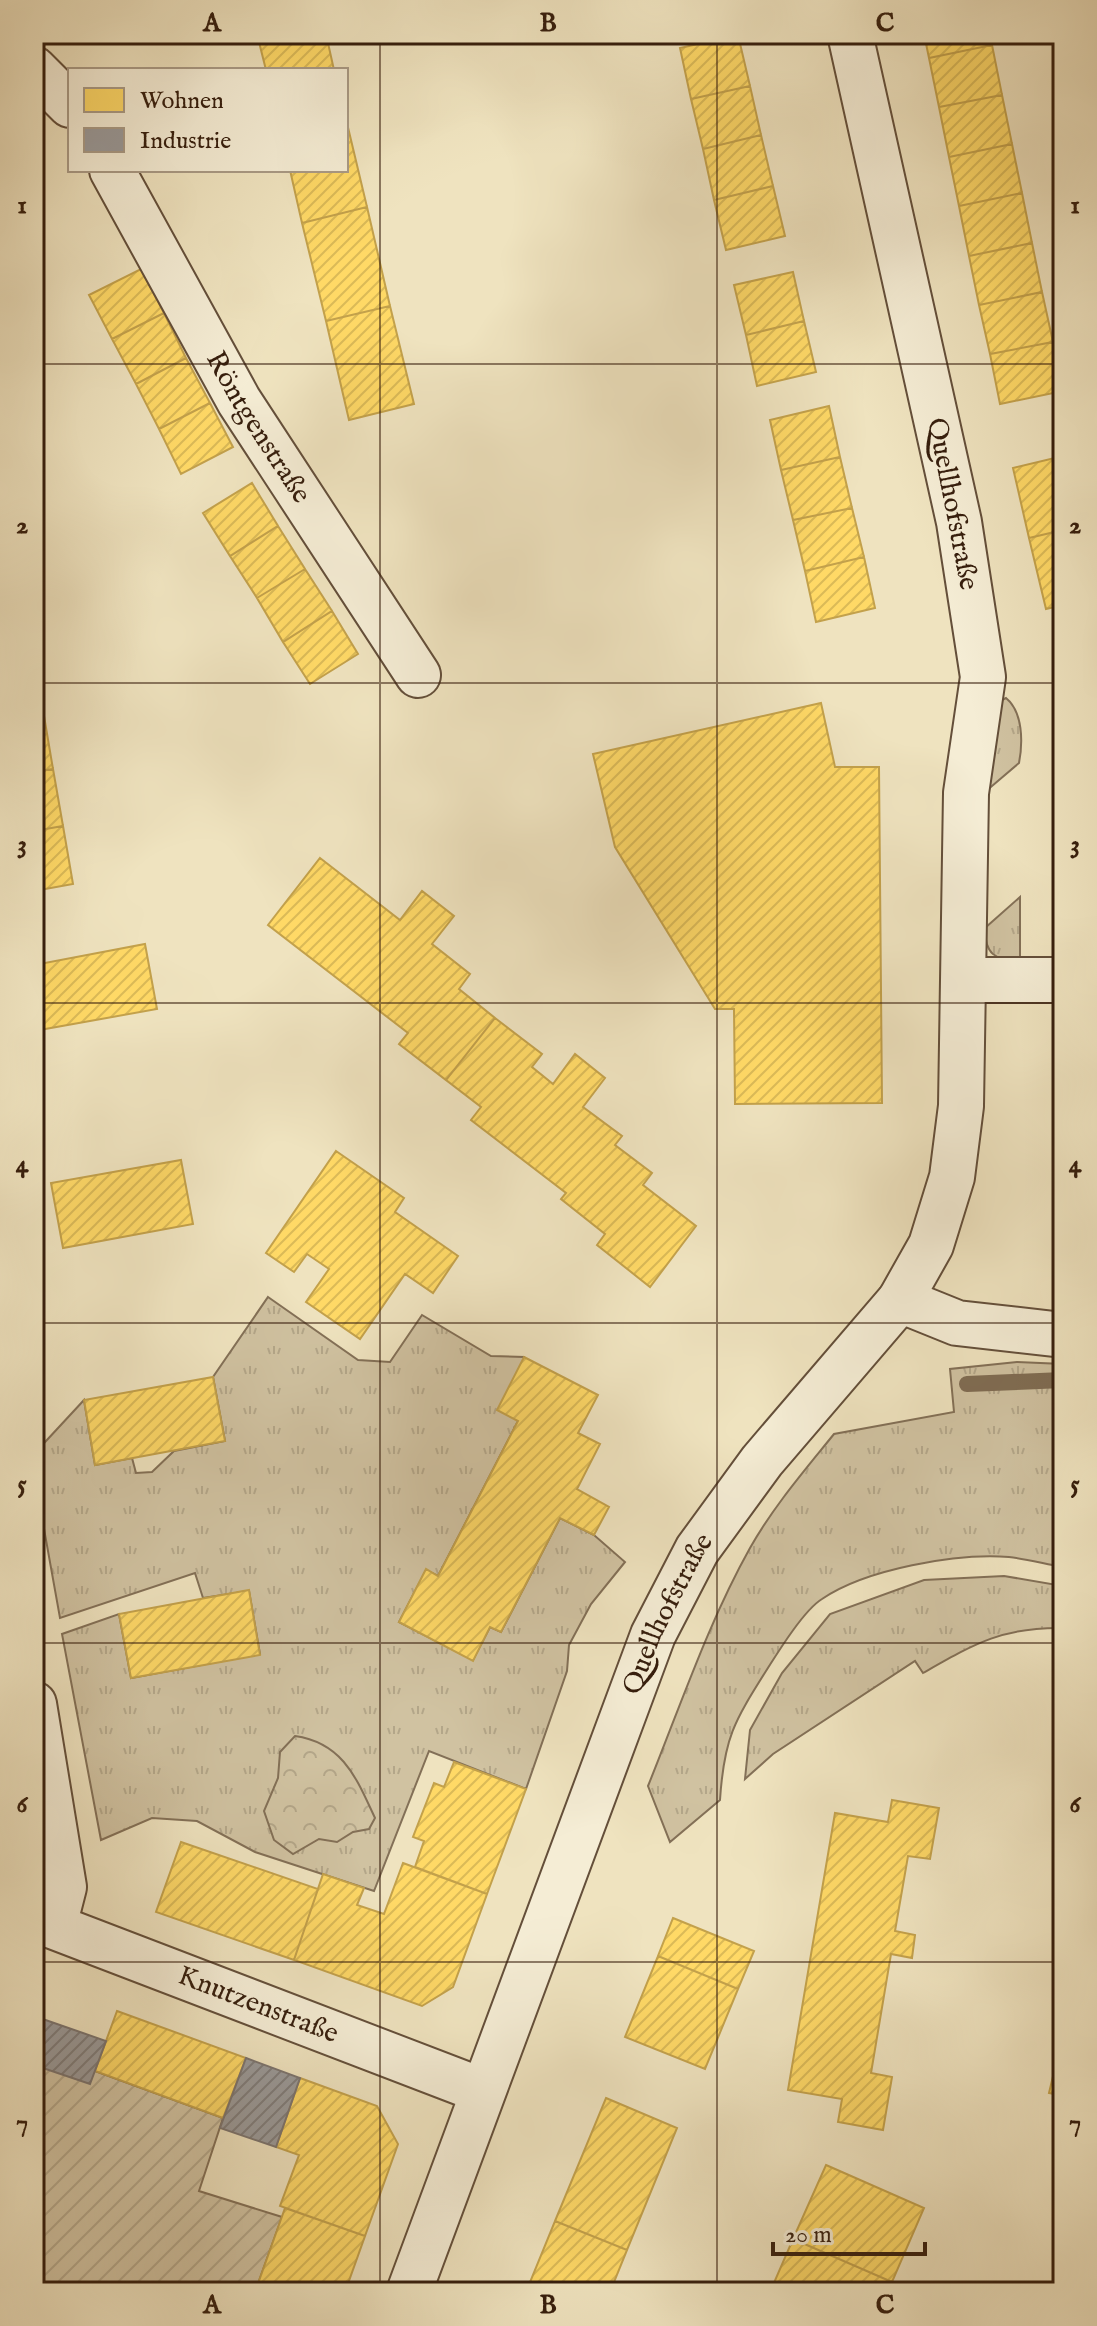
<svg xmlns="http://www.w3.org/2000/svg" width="1097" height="2326" font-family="'IM FELL English',serif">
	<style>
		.grass { fill: url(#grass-tufts); stroke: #837057; stroke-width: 2 }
		.forest { fill: url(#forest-crowns); stroke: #837057; stroke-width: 2 }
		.garden { fill: url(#garden-furrows); stroke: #837057; stroke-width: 2 }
		.homes { fill: url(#homes-hatch); stroke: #c3a14b; stroke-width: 2 }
		.industry { fill: url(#industry-hatch); stroke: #7b746f; stroke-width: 2 }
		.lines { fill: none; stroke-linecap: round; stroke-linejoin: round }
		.stream { stroke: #7f6c53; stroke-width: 16 }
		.street-casing { stroke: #644f3a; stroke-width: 48 }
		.street { stroke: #f5edd5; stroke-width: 44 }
		.grid { fill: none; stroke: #361e0d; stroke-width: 2; stroke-opacity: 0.55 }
		.labels { text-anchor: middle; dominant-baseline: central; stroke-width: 8; stroke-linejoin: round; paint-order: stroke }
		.street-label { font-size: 28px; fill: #361e0d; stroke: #f5edd5 }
		.neatline { fill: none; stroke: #361e0d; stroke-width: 3 }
		.grid-label { font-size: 26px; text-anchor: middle; font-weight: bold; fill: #361e0d }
	</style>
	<defs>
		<pattern id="grass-tufts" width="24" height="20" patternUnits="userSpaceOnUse" patternTransform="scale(2)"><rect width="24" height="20" fill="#d0c2a1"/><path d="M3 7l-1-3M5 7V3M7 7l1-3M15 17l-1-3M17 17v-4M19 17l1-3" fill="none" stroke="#b3a689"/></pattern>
		<pattern id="forest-crowns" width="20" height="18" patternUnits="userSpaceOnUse" patternTransform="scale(2)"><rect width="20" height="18" fill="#d0c2a1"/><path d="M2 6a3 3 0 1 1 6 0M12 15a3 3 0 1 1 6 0" fill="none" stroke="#b3a689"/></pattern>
		<pattern id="garden-furrows" width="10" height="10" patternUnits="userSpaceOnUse" patternTransform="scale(2)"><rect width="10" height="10" fill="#d0c2a1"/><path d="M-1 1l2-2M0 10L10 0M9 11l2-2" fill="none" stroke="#b3a689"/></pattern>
		<pattern id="homes-hatch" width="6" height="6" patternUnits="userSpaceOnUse" patternTransform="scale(2)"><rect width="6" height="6" fill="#ffd966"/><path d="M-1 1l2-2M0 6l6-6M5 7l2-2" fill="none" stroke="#dbba57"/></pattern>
		<pattern id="industry-hatch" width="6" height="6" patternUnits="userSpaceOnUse" patternTransform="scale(2)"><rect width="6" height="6" fill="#999"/><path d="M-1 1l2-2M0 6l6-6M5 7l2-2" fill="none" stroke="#7e7c7b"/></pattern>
	</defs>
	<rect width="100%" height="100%" fill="#efe3bf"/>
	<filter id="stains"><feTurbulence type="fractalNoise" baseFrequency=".0025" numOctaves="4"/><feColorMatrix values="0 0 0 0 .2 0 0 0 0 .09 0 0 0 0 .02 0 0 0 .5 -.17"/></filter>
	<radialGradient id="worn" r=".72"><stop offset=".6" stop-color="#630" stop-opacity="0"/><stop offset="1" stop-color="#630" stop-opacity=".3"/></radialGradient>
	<path class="grass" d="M1006 698C1023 712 1023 742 1019 763L985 792 1002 700Z
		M1020 897V961C994 960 985 954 985 928Z
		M268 1297 358 1360 390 1362 422 1315 491 1356 524 1357 518 1421 438 1576 426 1570 399 1622 473 1660 490 1627 501 1632 560 1518 594 1535 625 1562 591 1604 569 1645 567 1671 526 1789 429 1751 374 1891 255 1852 197 1821 152 1818 101 1840 62 1634 119 1614 131 1678 260 1654 249 1591 203 1598 195 1573 60 1618 34 1473V1454L84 1400 95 1465 132 1458 136 1473 152 1472 174 1451 225 1441 213 1377Z
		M1017 1362 1063 1364V1567C1045 1564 1027 1559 1009 1557 956 1553 866 1569 822 1599 804 1610 778 1652 766 1671 734 1722 724 1738 720 1800L670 1842 648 1786C680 1707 708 1623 750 1548 773 1507 805 1470 834 1434L954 1412 950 1369Z
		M1004 1576 1063 1586V1628C1002 1627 974 1644 923 1673L915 1661 773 1754 745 1779 750 1730 782 1673 830 1614 924 1580Z"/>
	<path class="forest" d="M295 1736C344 1743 357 1780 375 1818L369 1829 353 1832 337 1842 319 1839 293 1854 274 1840 264 1811 278 1778 280 1752Z"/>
	<path class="garden" d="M34 2065 95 2071 223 2118 199 2191 282 2217 255 2292H34Z"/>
	<path class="homes" d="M257 34H326L334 70H266Z
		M924 34H990L992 45 929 58Z
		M738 35 750 86 691 99 680 48Z
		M992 45 1002 95 939 107 929 58Z
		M750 86 761 135 703 149 691 99Z
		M1002 95 1012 144 949 157 939 107Z
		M346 119 367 207 302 223 290 170H346Z
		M761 135 773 186 714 200 703 149Z
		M1012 144 1022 193 959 206 949 157Z
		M773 186 785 236 726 250 714 200Z
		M1022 193 1032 243 969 256 959 206Z
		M367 207 390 306 326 321 302 223Z
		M1032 243 1042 292 979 305 969 256Z
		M141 269 164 313 112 339 89 295Z
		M793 272 804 321 746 335 734 285Z
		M1042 292 1053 342 990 354 979 305Z
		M390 306 414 404 349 420 326 321Z
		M164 313 186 358 136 384 112 339Z
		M804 321 816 372 757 386 746 335Z
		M1053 342 1063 391 1000 404 990 354Z
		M186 358 210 403 159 429 136 384Z
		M210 403 233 447 181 474 159 429Z
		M829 406 840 457 781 470 770 420Z
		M1063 456V530L1029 538 1013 468Z
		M840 457 852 508 793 520 781 470Z
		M252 483 278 526 230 556 203 513Z
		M852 508 864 557 805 571 793 520Z
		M278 526 305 569 257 598 230 556Z
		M1063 530V605L1046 609 1029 538Z
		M864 557 875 608 816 622 805 571Z
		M305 569 332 611 283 642 257 598Z
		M332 611 358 654 310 684 283 642Z
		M34 655 43 710 34 712Z
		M821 703 835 767H879L882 1103 735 1104 734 1009H715L615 847 593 754Z
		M43 710 53 769 34 772V712Z
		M53 769 63 826 34 831V772Z
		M63 826 73 884 34 891V831Z
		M320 858 400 920 422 891 454 916 432 944 470 974 459 989 495 1018 446 1080 399 1044 408 1033 268 925Z
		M145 944 157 1009 34 1031V965Z
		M495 1018 542 1054 532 1067 553 1084 575 1054 605 1078 583 1107 622 1136 615 1145 652 1173 643 1185 696 1226 650 1287 597 1245 605 1234 561 1199 566 1193 471 1120 481 1107 446 1080Z
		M336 1151 404 1198 395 1212 458 1256 433 1293 405 1274 360 1339 306 1302 329 1269 307 1254 294 1272 266 1253Z
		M181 1160 193 1224 63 1248 51 1183Z
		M524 1357 598 1395 578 1433 600 1444 577 1489 609 1507 594 1535 560 1518 501 1632 490 1627 473 1661 399 1622 426 1569 438 1576 518 1421 497 1410Z
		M213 1377 225 1441 95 1465 84 1400Z
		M249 1590 260 1655 131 1678 119 1614Z
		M454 1762 526 1789 487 1894 415 1867 424 1841 413 1837 434 1783 444 1787Z
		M892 1800 939 1808 930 1859 908 1856 895 1931 915 1935 912 1958 891 1954 871 2073 892 2077 883 2130 838 2122 842 2099 788 2090 835 1813 888 1822Z
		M181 1842 318 1889 294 1960 156 1912Z
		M403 1863 487 1894 453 1987 422 2006 294 1960 323 1874 364 1888 357 1905 384 1914Z
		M673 1918 754 1951 738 1989 658 1956Z
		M658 1956 738 1989 705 2069 625 2037Z
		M117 2011 246 2058 223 2118 95 2071Z
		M1063 2034V2096L1049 2093Z
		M300 2078 377 2106 398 2144 365 2236 280 2206 299 2155 276 2147Z
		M606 2098 677 2128 627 2250 555 2221Z
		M826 2165 924 2208 892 2282 793 2239Z
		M285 2208 365 2236 345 2292H255Z
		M555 2221 627 2250 610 2292H526Z
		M793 2239 892 2282 887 2292H770Z"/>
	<path class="industry" d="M34 2016 106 2041 90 2084 34 2065Z
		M246 2058 300 2078 276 2147 220 2128Z"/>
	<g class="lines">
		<path class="stream" d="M967 1384 1063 1380"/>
		<defs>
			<g id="street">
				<path d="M34 69 70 105"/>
				<path id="s1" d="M112 170 239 401 418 675"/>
				<path d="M966 980H1063"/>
				<path d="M900 1300 957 1323 1063 1335"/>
				<path d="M34 1704 64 1887 54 1926"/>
				<path id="s2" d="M34 1919 483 2091"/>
				<path id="s3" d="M409 2292 653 1635 697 1550 762 1461 900 1300 931 1245 952 1177 961 1106 966 793 983 677 959 522 850 34"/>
			</g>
		</defs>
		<use href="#street" class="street-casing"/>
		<use href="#street" class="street"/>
	</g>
	<path class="grid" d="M380 34V2292M717 34V2292M34 364H1063M34 683H1063M34 1003H1063M34 1323H1063M34 1643H1063M34 1962H1063"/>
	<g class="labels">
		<g class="street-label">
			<text stroke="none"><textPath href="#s1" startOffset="296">Röntgenstraße</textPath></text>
			<text transform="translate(952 504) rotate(79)">Quellhofstraße</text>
			<text stroke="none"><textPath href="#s3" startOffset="726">Quellhofstraße</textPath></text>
			<text stroke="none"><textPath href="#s2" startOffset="240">Knutzenstraße</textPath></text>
		</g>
	</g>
	<rect width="1097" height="2326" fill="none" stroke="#efe3bf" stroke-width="88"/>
	<rect x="68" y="68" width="280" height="104" fill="#f5edd5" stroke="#a99a85" stroke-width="2"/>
	<rect x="84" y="88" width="40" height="24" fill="#ffd966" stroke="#a99a85" stroke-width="2"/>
	<text x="140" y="108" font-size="24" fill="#361e0d">Wohnen</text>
	<rect x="84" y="128" width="40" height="24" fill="#999999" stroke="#a99a85" stroke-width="2"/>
	<text x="140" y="148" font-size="24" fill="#361e0d">Industrie</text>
	<path d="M773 2242v12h152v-12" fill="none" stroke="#361e0d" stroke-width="4"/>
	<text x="785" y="2242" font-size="24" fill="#361e0d" stroke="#f5edd5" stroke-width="6" paint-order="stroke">20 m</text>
	<rect x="44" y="44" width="1009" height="2238" class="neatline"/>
	<g class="grid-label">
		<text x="212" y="31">A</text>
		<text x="548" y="31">B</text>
		<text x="885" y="31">C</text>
		<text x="22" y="213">1</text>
		<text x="1075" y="213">1</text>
		<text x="22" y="533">2</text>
		<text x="1075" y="533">2</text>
		<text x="22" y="852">3</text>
		<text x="1075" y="852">3</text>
		<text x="22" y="1172">4</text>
		<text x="1075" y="1172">4</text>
		<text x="22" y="1492">5</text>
		<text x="1075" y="1492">5</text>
		<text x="22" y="1812">6</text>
		<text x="1075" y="1812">6</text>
		<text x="22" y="2131">7</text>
		<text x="1075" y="2131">7</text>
		<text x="212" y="2313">A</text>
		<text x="548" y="2313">B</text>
		<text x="885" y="2313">C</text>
	</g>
	<rect width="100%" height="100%" filter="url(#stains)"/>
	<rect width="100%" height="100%" fill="url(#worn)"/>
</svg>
